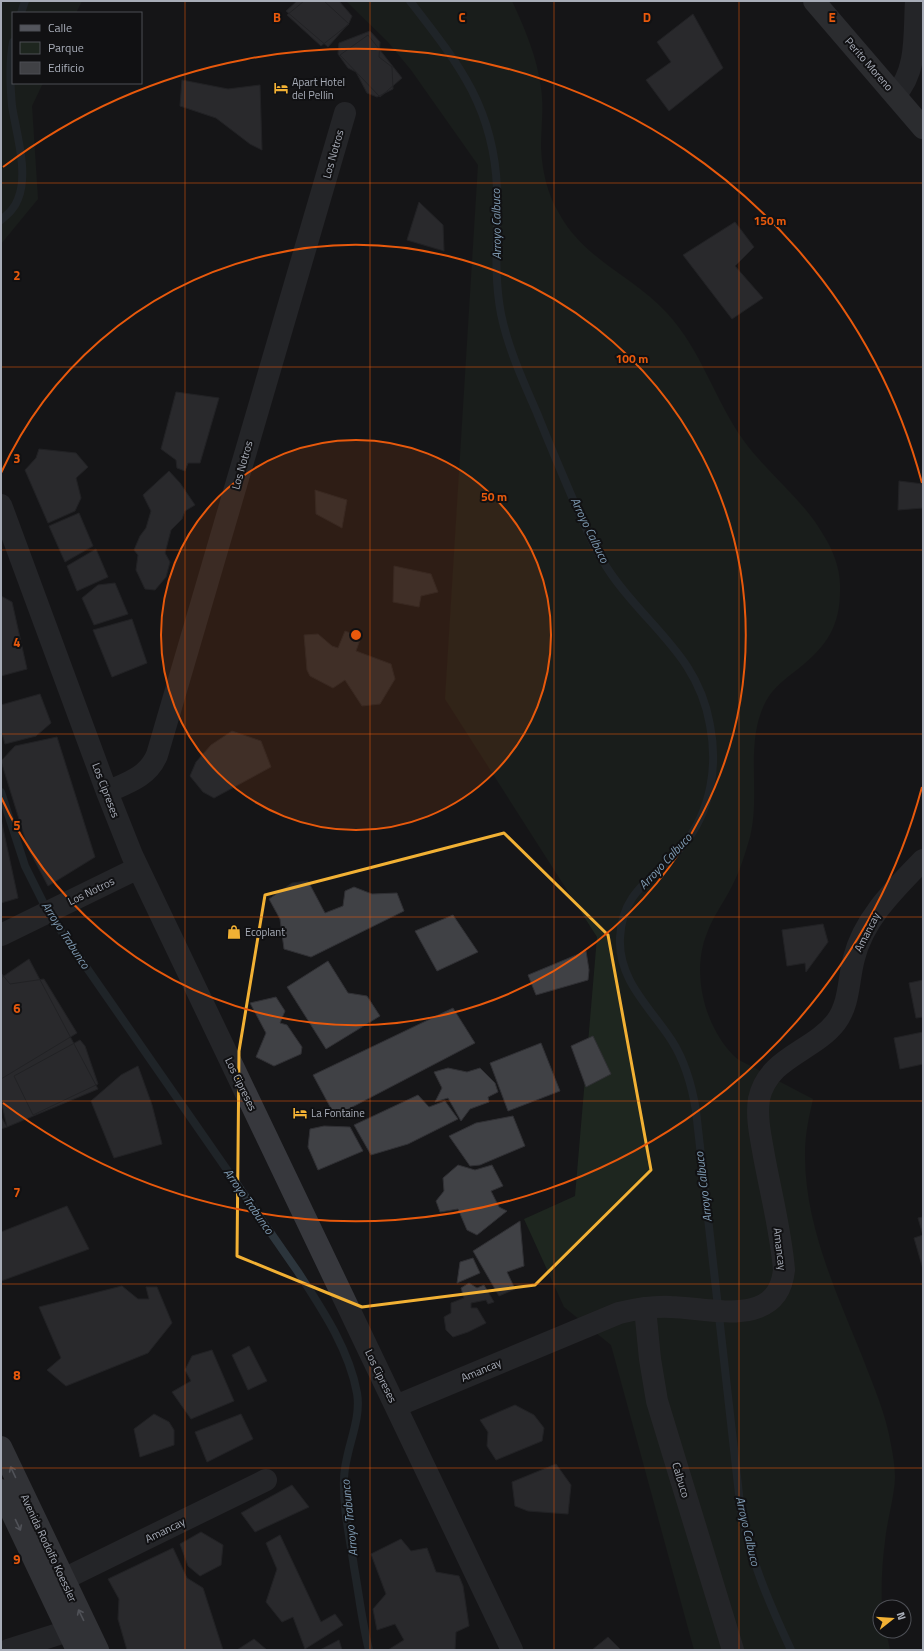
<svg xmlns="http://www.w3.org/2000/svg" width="924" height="1651" font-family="'Titillium Web',sans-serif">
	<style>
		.green { fill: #1e261f }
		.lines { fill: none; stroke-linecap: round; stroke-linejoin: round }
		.stream { stroke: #2c353c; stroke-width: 8 }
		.building { fill: #404145; stroke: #303034 }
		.street { stroke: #37383d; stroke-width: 22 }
		.secondary { stroke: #45474d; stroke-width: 22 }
		.primary { stroke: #53555c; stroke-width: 22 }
		.oneway { stroke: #979ba6 }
		.marked { fill: none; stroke: #f2b134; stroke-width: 3; stroke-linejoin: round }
		.grid { fill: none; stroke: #e8590c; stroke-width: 1; stroke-opacity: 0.55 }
		.ring { fill: none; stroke: #e8590c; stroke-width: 2 }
		.labels { text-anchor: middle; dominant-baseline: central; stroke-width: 4; stroke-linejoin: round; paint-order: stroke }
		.street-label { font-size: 11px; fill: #a8adb8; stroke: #111113 }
		.poi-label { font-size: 11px; fill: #a8adb8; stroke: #111113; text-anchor: start }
		.water-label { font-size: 12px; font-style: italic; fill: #7f9bb3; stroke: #111113 }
		.grid-label { font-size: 13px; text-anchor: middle; font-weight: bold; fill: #e8590c; stroke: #111113; stroke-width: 4; stroke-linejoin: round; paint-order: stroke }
		.centre { fill: #e8590c; stroke: #111113; stroke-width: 2 }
		.ring-label { font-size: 12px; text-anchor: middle; font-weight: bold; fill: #e8590c; stroke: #111113; stroke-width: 4; stroke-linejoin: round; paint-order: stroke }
	</style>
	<rect width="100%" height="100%" fill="#161618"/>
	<path class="green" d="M1 1H82L76 13H13V83H43L32 106 38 199 1 244Z
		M346 1H512C525 29 537 57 541 88 544 108 541 127 541 147 542 171 547 194 560 215 585 260 633 276 666 312 703 352 713 398 744 441 768 474 804 500 824 536 833 550 840 569 840 585 841 625 828 645 798 669 786 678 773 688 766 701 744 742 761 793 750 837 745 854 740 871 732 886 724 902 713 916 707 933 691 972 704 1025 733 1055 738 1061 748 1064 755 1068 774 1079 794 1089 813 1099 809 1117 805 1134 805 1153 804 1223 836 1292 862 1356 873 1385 886 1414 891 1445 893 1455 895 1467 895 1478 894 1499 887 1520 885 1541 882 1563 881 1585 882 1607H880V1631H886L890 1650H694L611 1345 564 1307 524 1219 575 1196 597 937 445 699 478 165 411 70 388 42Z"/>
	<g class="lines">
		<path class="stream" d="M410 1C458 63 494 107 497 189 498 231 493 272 501 314 508 348 523 381 537 413 550 446 564 478 578 511 589 535 600 560 617 582 654 631 699 660 710 725 718 766 711 810 685 843 658 877 622 888 620 938 618 981 651 1008 672 1041 686 1063 692 1086 696 1111L741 1512C751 1561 770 1605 791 1650
			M21 13 25 1
			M1 220C8 214 15 208 18 199 29 173 16 132 12 106 10 84 9 63 13 42
			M1 792 25 866 48 912 298 1272C322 1309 349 1349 357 1393 362 1422 344 1451 344 1480 343 1509 350 1538 354 1567 359 1594 362 1623 369 1650"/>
	</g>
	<path class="building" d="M297 1H339L352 16 349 23 328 47 286 11Z
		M304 1H324L349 24 321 46 287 15Z
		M693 14 723 68 669 111 646 80 671 62 657 42Z
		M370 31 380 42 379 57 392 67 393 89 377 97 367 93 356 72 348 68 338 54 339 43Z
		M368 35 402 78 380 97 340 55Z
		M182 80 228 89 260 85 262 150 250 144 216 118 180 106Z
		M419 202 443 225 444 251 407 240Z
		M735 222 754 247 735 266 763 298 732 319 683 255Z
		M176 392 219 398 200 463H188L185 471 177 468 176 460 161 449Z
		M39 449 76 453 88 467 76 478 81 498 75 511 48 523 25 470 36 458Z
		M169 471 180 483 195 505 185 511 182 519 171 530 165 553 170 562 166 577 155 590 145 589 136 570 138 555 134 550 140 536 146 528 151 511 143 495Z
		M899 481 923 484V508L898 510Z
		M315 490 347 500 342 528 316 514Z
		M79 513 93 546 65 562 49 526Z
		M96 549 108 577 77 591 67 566Z
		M394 566 431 574 438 592 421 596 419 607 393 602Z
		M115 583 128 614 94 625 82 598 98 585Z
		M1 596 12 602 27 669 1 676Z
		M132 619 147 663 112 677 93 630Z
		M345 631 361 637 356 651 391 664 395 679 380 704 362 706 345 680 333 688 310 676 307 670 304 635 318 634 332 646 338 648Z
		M40 694 51 723 36 736 5 744 1 730V705Z
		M232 731 261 741 271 767 214 798 203 792 190 776 196 762 211 745Z
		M57 737 95 857 48 886 28 848 1 761 15 746Z
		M1 819 18 898 1 903Z
		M308 881 325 913 343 906 345 891 354 887 372 894 397 893 404 911 311 957 284 949 280 919 269 899 292 883Z
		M453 915 478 952 437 971 415 931Z
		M823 924 828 942 806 972 805 963 787 966 782 930Z
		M586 951 589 970 588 980 536 995 528 975Z
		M29 959 98 1089 7 1127 1 1100V978Z
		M328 961 348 993 367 996 380 1016 326 1049 287 987Z
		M1 973 10 984 44 979 77 1033 1 1079Z
		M923 980V1017L916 1018 909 983Z
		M276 997 285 1011 280 1023 287 1025 302 1047 301 1054 274 1066 256 1057 266 1033 250 1003Z
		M453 1008 475 1043 335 1116 313 1075Z
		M923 1032V1064L900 1069 894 1038Z
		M593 1036 611 1074 586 1087 571 1046Z
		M80 1040 85 1046 98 1084 33 1115 14 1076Z
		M541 1043 560 1091 508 1111 490 1063Z
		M138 1066 152 1105 162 1144 114 1158 91 1101 121 1075Z
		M448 1068 467 1072 480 1068 495 1083 498 1092 488 1097 489 1102 470 1109 461 1121 448 1098 435 1102 442 1088 434 1072Z
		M418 1095 429 1107 445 1101 458 1119 408 1144 371 1155 354 1125Z
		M513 1116 525 1146 480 1165 470 1166 449 1136 476 1123Z
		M1 1117 7 1127 1 1129Z
		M324 1126 350 1127 363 1151 318 1170 308 1147 310 1129Z
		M458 1165 475 1170 492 1165 503 1186 491 1191 499 1207 507 1211 477 1235 467 1230 458 1209 440 1212 436 1201 444 1191 443 1178Z
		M67 1206 89 1249 1 1281V1232Z
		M923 1217V1269L914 1238 923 1235 918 1218Z
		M520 1221 524 1266 507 1272 515 1289 499 1296 473 1251Z
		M473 1258 480 1273 457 1283 460 1262Z
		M469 1283 477 1288 484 1285 494 1302 488 1304 486 1300 471 1303V1308H477L486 1323 468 1332 453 1337 446 1330 444 1317 451 1313V1303L464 1298 461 1288Z
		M122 1286 138 1299H149L146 1287H157L172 1323 148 1353 66 1386 47 1370 61 1358 39 1307Z
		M249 1346 267 1381 248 1390 232 1355Z
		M212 1350 234 1401 191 1419 172 1392 191 1381 185 1370 192 1356Z
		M515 1405 534 1415 544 1428 542 1441 496 1460 487 1446 488 1432 480 1420Z
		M154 1414 169 1422 174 1430V1445L140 1457 134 1429Z
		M241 1414 253 1439 207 1462 195 1432Z
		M556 1464 571 1485 568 1514 528 1511 515 1506 512 1482Z
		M292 1485 309 1507 255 1532 241 1513Z
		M201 1532 223 1545 221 1565 200 1576 188 1566 180 1544Z
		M280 1535 321 1622 335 1614 343 1625 305 1649 293 1617 282 1622 266 1602 277 1569 266 1543Z
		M401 1539 411 1551 427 1548 436 1572 459 1576 463 1586 469 1626 456 1632 455 1650H388L404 1640 395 1624 377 1630 373 1609 386 1594 371 1554Z
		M173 1548 187 1578 203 1588 223 1650H127L118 1619 119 1599 108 1579Z
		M608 1637 621 1650H592Z
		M254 1639 267 1650H237Z
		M339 1640 342 1650H320Z"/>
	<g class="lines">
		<path class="street" d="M895 95C918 71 914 33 916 1
			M1 505 107 792 132 855 512 1650
			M107 792C127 783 148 777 157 755L345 113
			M1 935 138 868
			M645 1308 650 1359 657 1401 733 1650
			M396 1406 619 1313C636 1309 653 1306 671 1307 711 1308 778 1329 784 1270 781 1232 771 1194 764 1156 761 1138 756 1118 759 1099 768 1057 813 1052 836 1022 850 1003 848 980 854 958 864 918 895 889 923 860
			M64 1579 266 1480
			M8 1650 68 1631"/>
		<path class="secondary" d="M814 1 923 128"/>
		<path class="primary" d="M1 1447 98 1650
			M1 1490 77 1650"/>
	</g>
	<defs><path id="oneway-shaft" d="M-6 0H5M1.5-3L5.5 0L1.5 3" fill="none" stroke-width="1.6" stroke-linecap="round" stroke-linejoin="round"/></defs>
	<g class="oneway">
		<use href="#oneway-shaft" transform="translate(13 1472) rotate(-115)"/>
		<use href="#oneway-shaft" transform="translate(18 1525) rotate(65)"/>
		<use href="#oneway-shaft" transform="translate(81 1615) rotate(-116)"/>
	</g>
	<path d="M0 0H924V1651H0ZM504 833 608 935 651 1170 535 1285 362 1307 237 1256 239 1051 265 895Z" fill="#161618" fill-opacity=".55" fill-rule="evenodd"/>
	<path class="marked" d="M504 833 608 935 651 1170 535 1285 362 1307 237 1256 239 1051 265 895Z"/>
	<path class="grid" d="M185 1V1650M370 1V1650M554 1V1650M739 1V1650M1 183H923M1 367H923M1 550H923M1 734H923M1 917H923M1 1101H923M1 1284H923M1 1468H923"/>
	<circle cx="356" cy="635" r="195" fill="#e8590c" fill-opacity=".12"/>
	<g class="ring">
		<circle cx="356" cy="635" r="195"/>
		<path d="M1 473A390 390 0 1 1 1 797"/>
		<path d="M922 787A586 586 0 0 1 3 1103M3 167A586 586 0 0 1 922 483"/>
	</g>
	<defs>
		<symbol id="hotel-bare" viewBox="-9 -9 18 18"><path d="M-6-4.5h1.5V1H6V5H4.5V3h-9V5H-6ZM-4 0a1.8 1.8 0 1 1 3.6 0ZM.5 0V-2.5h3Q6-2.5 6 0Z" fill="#f2b134" stroke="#111113" stroke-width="2.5" paint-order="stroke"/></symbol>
		<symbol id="shop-bare" viewBox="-9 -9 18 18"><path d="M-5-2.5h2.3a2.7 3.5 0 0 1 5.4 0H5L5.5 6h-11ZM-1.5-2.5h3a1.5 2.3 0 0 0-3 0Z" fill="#f2b134" stroke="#111113" stroke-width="2.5" paint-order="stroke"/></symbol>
	</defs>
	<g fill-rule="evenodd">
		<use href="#hotel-bare" x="271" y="78" width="20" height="20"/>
		<use href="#shop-bare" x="224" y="922" width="20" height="20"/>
		<use href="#hotel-bare" x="290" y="1103" width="20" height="20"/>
	</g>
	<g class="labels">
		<g class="street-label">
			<text transform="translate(869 64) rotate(49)">Perito Moreno</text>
			<text transform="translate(333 154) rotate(-74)">Los Notros</text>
			<text transform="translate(242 465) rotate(-74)">Los Notros</text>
			<text transform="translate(106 790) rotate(69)">Los Cipreses</text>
			<text transform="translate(91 891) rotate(-26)">Los Notros</text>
			<text transform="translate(867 932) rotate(-63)">Amancay</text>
			<text transform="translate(241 1084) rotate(64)">Los Cipreses</text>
			<text transform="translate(780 1249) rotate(83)">Amancay</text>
			<text transform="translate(481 1370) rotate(-23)">Amancay</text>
			<text transform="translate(381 1376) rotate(64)">Los Cipreses</text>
			<text transform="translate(681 1480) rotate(73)">Calbuco</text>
			<text transform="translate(165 1530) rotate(-26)">Amancay</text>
			<text transform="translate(49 1548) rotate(65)">Avenida Rodolfo Koessler</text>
		</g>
		<g class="poi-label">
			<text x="292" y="82">Apart Hotel<tspan x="292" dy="13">del Pellin</tspan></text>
			<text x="245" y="932">Ecoplant</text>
			<text x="311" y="1113">La Fontaine</text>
		</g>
		<g class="water-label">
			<text transform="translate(496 224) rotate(-91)">Arroyo Calbuco</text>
			<text transform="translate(590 530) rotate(64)">Arroyo Calbuco</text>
			<text transform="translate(665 861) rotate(-47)">Arroyo Calbuco</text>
			<text transform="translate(66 935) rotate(57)">Arroyo Trabunco</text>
			<text transform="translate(703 1187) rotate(-97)">Arroyo Calbuco</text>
			<text transform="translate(249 1201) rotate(55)">Arroyo Trabunco</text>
			<text transform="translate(349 1518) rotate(-96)">Arroyo Trabunco</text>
			<text transform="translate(748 1531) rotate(77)">Arroyo Calbuco</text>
		</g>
	</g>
	<g class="grid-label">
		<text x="277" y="22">B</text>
		<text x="462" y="22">C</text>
		<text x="647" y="22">D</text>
		<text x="832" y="22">E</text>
		<text x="17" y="280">2</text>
		<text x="17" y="463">3</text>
		<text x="17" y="647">4</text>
		<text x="17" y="830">5</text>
		<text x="17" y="1013">6</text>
		<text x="17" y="1197">7</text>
		<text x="17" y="1380">8</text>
		<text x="17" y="1564">9</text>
	</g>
	<circle cx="356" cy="635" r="6" class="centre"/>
	<g class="ring-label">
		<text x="770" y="225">150 m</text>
		<text x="632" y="363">100 m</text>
		<text x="494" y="501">50 m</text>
	</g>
	<rect width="924" height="1651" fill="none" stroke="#a8adb8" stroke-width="4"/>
	<rect x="12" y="12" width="130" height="72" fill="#111113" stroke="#4d4f55"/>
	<rect x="20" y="25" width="20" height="6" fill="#53555c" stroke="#4d4f55"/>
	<text x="48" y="32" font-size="12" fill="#a8adb8">Calle</text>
	<rect x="20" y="42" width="20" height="12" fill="#1e261f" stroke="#4d4f55"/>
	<text x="48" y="52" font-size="12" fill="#a8adb8">Parque</text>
	<rect x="20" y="62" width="20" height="12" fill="#404145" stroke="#4d4f55"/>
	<text x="48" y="72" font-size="12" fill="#a8adb8">Edificio</text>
	<g transform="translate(892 1619) rotate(73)"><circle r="19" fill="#111113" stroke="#4d4f55"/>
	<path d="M0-3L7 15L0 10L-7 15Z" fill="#f2b134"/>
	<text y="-6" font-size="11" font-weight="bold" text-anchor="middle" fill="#a8adb8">N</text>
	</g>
</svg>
